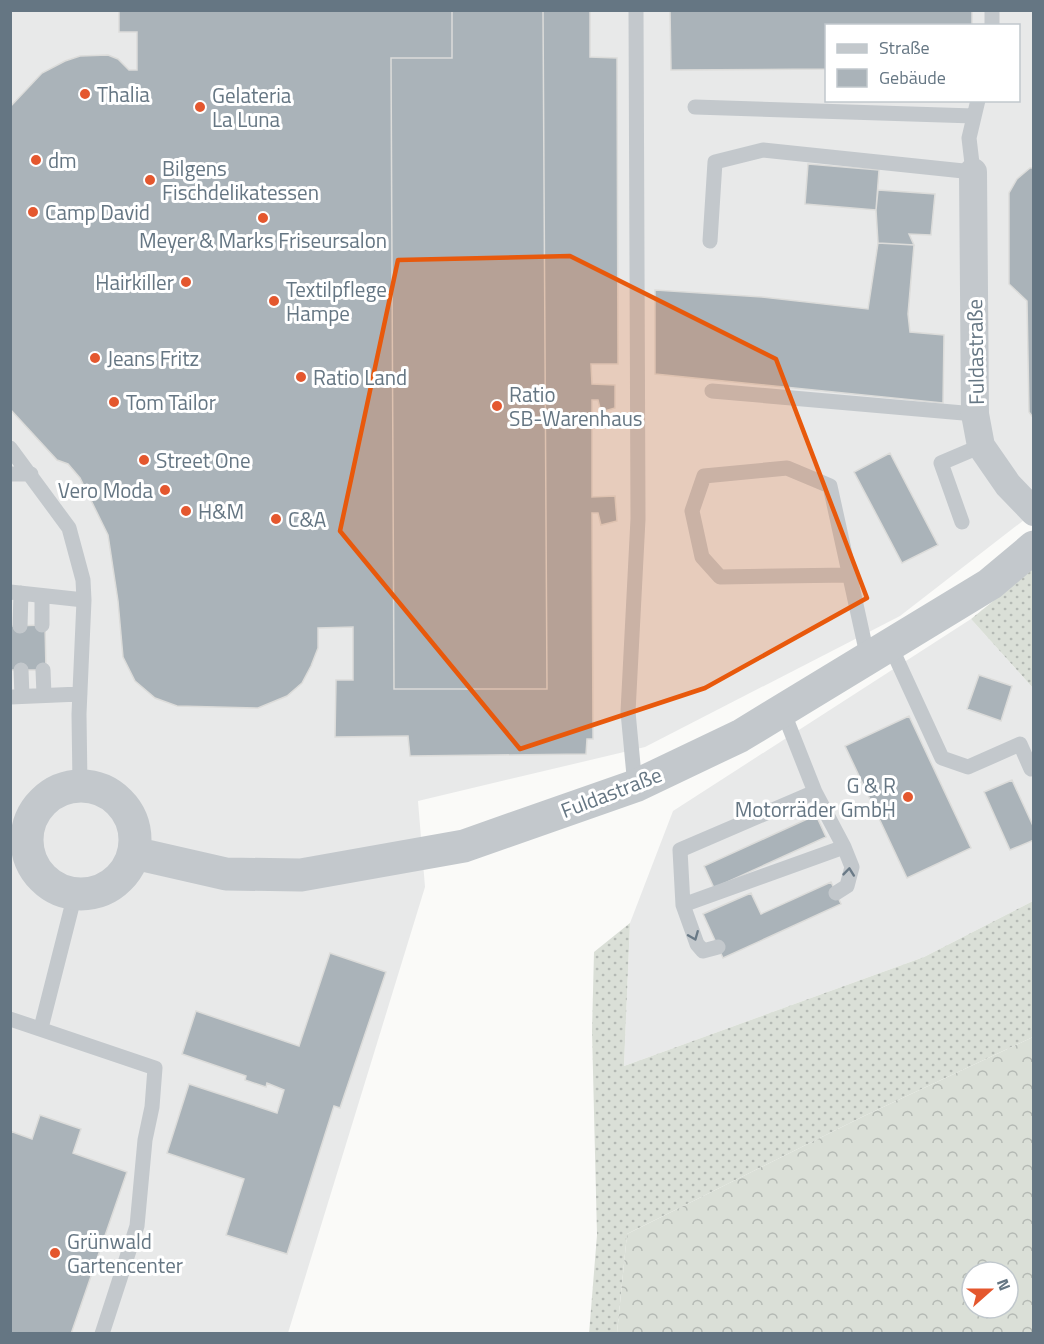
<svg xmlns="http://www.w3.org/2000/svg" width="1044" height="1344" font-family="'Titillium Web',sans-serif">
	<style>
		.built { fill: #e8e9e9; fill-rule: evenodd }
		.grass { fill: url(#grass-dots) }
		.forest { fill: url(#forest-crowns); fill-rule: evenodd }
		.building { fill: #aab3b9; stroke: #dcdcda; stroke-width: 1.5 }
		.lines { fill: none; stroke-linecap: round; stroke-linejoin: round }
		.service { stroke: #c3c8cc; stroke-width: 15 }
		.minor { stroke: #c3c8cc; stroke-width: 28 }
		.tertiary { stroke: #c3c8cc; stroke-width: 33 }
		.oneway { stroke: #6a7a87 }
		.marked { fill: #e8590c; fill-opacity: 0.2; stroke: #e8590c; stroke-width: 4.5; stroke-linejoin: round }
		.poi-dot { fill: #e4572e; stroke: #fff; stroke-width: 2 }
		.labels { text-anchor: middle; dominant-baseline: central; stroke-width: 6; stroke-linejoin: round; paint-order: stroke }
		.poi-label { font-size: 21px; fill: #657683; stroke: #fff; text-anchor: start }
		.street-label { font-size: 21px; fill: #657683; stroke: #fff }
	</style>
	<defs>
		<pattern id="grass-dots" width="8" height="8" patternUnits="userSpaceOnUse" patternTransform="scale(1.5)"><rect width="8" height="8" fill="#dadfd7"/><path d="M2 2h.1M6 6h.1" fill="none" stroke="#b4b9b4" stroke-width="1.8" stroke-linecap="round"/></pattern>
		<pattern id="forest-crowns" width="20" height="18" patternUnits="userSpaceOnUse" patternTransform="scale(1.5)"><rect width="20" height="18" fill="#dadfd7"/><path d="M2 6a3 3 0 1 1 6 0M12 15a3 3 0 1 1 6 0" fill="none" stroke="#b4b9b4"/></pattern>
	</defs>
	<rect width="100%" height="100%" fill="#fafaf8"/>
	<path class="built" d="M10 11H1033V513L900 616 645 747 418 801 425 887 288 1333H11ZM826 26H1018V100H826Z
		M971 619 1033 688V901L924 957 624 1066 630 923 673 811Z"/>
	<path class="grass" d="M1033 569V688L971 619Z
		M1033 901V1037L864 1116 627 1234 617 1333 589 1334 597 1235 592 1031 594 952 630 923 624 1066 924 957Z"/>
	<path class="forest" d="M1033 1037V1333H617L627 1234 864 1116ZM972 1272H1008V1308H972Z"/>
	<path class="building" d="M119 10H590V57L617 58 618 364H591L592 384 615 385V408L601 412 598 400H592V497L615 496 617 521 601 525 598 513H592L593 739H587L586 754 410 756 408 736 335 737 336 680H353V627L318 628V648L311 666 302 683 287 696 258 708 177 706 155 698 135 681 123 657 118 601 108 535 80 478 68 464 57 460 10 409V107L42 73 65 61 80 56 108 55 118 59 129 70H137V32H119Z
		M452 10H543L547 689H394L391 58H452Z
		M670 10H972V26H826V69L671 70Z
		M808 164 879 170 876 210 805 204Z
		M1030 168H1034V419L1029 412 1027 301 1009 284V193L1017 179Z
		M878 190 935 194 931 235 909 234 914 245 878 243 876 210Z
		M878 243 914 245 908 314 910 332 944 335 943 403 655 374V290L762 297 868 309Z
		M890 453 938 545 902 563 854 472Z
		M45 625 46 670H10V626Z
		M979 675 1012 686 1001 721 967 709Z
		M909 716 971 848 907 878 845 746Z
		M1012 780 1034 828V840L1010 850 984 792Z
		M816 815 826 837 714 888 704 866Z
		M831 882 841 904 723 958 703 914 751 893 761 914Z
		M330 953 386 972 340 1108 334 1106 287 1254 226 1235 244 1179 167 1153 189 1084 277 1113 284 1090 267 1083 266 1087 245 1080 246 1076 182 1054 196 1011 299 1046Z
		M40 1115 81 1129 73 1153 127 1172 71 1334H10V1131L32 1139Z"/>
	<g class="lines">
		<path class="service" d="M992 26V10
			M695 107 974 116
			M710 241 715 162 763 150 973 172 969 138 978 100
			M712 391 975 414
			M10 448 69 528 83 580 84 600 79 714 80 785
			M10 474H31
			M962 522 941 463 981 446
			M849 575 720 577 702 557 692 511 704 476 787 468 830 486 868 659
			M10 592 84 600
			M42 596V625
			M20 626 21 593
			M890 645 942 758 968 767 1020 744 1031 769
			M21 670 22 696
			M43 670 44 695
			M10 697 80 694
			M783 711 815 792 844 847 683 905 680 850 815 792
			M635 786 628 712 638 519 636 10
			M836 893 847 886 852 867 844 847
			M683 905 697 944 703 951 718 947
			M10 1019 155 1068 152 1107 145 1140 137 1226 102 1334
			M41 1028 75 894"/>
		<path class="minor" d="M973 172 975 414 981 446 1008 485 1034 512"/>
		<path class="tertiary" d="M27 840a54 54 0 1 1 108 0a54 54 0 1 1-108 0Z
			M134 853 226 874 301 875 464 846 635 786 740 736 990 584 1034 547"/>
	</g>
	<defs><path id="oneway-chevron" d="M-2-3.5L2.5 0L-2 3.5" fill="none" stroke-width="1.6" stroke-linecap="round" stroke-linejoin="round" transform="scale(1.5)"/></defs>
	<g class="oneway">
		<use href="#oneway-chevron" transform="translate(849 872) rotate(-84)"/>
		<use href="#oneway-chevron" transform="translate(694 936) rotate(68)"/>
	</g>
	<path class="marked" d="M570 256 776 359 867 598 705 688 520 749 340 531 398 260Z"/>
	<g class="poi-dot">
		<circle cx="85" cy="94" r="6"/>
		<circle cx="200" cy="107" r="6"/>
		<circle cx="36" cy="160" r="6"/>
		<circle cx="150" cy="180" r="6"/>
		<circle cx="33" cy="212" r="6"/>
		<circle cx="263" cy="218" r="6"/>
		<circle cx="186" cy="282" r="6"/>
		<circle cx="274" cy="301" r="6"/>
		<circle cx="95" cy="358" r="6"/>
		<circle cx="301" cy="377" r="6"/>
		<circle cx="114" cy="402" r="6"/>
		<circle cx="497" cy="406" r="6"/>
		<circle cx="144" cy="460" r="6"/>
		<circle cx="165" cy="490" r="6"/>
		<circle cx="186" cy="511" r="6"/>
		<circle cx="276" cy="519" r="6"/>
		<circle cx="908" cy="797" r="6"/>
		<circle cx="55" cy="1253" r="6"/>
	</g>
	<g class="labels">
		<g class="poi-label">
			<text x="97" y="94">Thalia</text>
			<text x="212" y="95">Gelateria<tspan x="212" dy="24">La Luna</tspan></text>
			<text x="48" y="160">dm</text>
			<text x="162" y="168">Bilgens<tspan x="162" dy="24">Fischdelikatessen</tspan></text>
			<text x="45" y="212">Camp David</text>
			<text x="263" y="240" text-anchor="middle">Meyer &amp; Marks Friseursalon</text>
			<text x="174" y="282" text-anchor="end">Hairkiller</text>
			<text x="286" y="289">Textilpflege<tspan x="286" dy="24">Hampe</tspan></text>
			<text x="107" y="358">Jeans Fritz</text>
			<text x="313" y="377">Ratio Land</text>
			<text x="509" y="394">Ratio<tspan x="509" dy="24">SB-Warenhaus</tspan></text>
			<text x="126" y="402">Tom Tailor</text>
			<text x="156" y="460">Street One</text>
			<text x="153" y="490" text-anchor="end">Vero Moda</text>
			<text x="198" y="511">H&amp;M</text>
			<text x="288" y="519">C&amp;A</text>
			<text x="896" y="785" text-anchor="end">G &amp; R<tspan x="896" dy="24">Motorräder GmbH</tspan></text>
			<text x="67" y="1241">Grünwald<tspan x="67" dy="24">Gartencenter</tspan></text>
		</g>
		<g class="street-label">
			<text transform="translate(975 352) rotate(-91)">Fuldastraße</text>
			<text transform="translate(611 792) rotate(-21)">Fuldastraße</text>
		</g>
	</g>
	<rect width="1044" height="1344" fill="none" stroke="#657683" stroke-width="24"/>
	<rect x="825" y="24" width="195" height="78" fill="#ffffff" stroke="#c1c8cd" stroke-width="1.5"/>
	<rect x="837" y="44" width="30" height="9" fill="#c3c8cc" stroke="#c1c8cd" stroke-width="1.5"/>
	<text x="879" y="54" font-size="18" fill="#657683">Straße</text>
	<rect x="837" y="69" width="30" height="18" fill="#aab3b9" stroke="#c1c8cd" stroke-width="1.5"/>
	<text x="879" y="84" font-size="18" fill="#657683">Gebäude</text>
	<g transform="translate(990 1290) rotate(69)"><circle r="28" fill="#ffffff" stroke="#c1c8cd" stroke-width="1.5"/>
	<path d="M0-4.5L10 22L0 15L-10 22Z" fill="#e4572e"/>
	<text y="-9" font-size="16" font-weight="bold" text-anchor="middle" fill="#657683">N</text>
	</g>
</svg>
